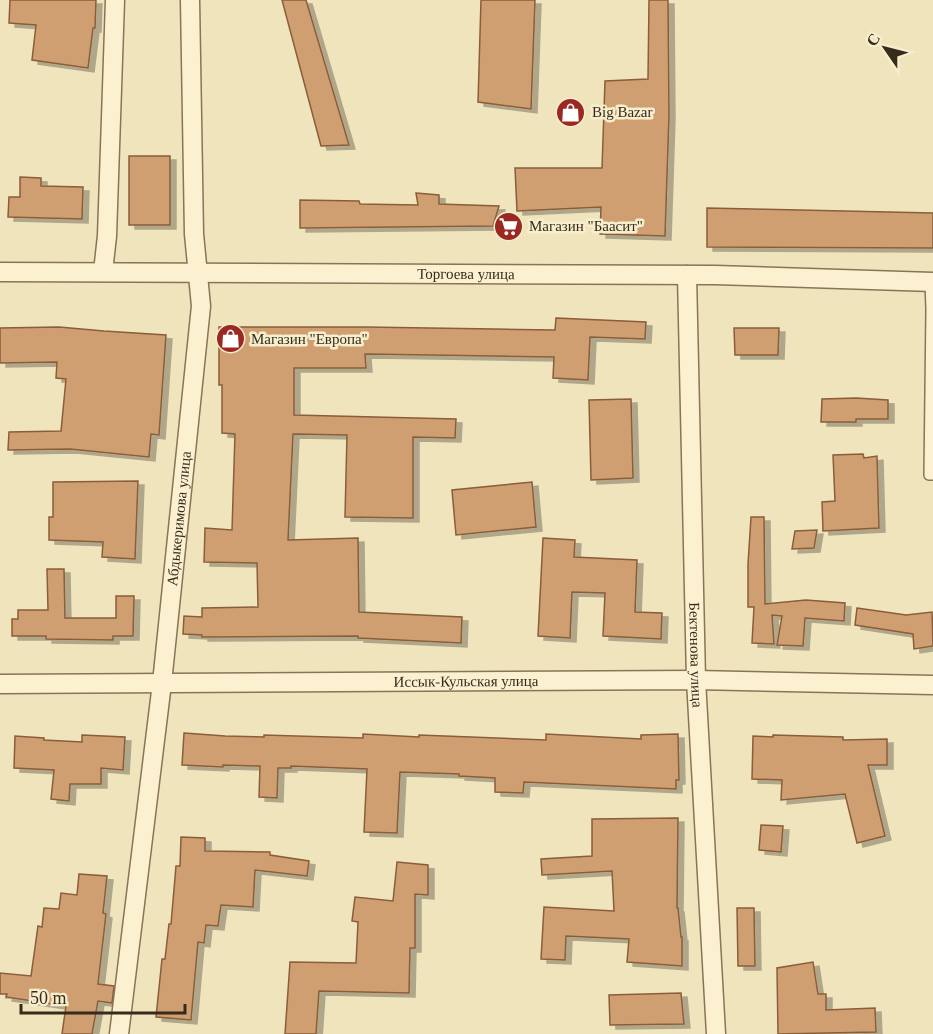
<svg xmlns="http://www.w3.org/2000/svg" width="933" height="1034" font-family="Georgia,serif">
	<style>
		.building { fill: #d09f71; stroke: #895e3a; stroke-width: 1.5; filter: url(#shadow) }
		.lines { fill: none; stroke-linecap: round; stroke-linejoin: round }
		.service-casing { stroke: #897456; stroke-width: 12 }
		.minor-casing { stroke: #897456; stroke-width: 21 }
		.service { stroke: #fbf1d1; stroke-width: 9 }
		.minor { stroke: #fbf1d1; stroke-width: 18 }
		.labels { text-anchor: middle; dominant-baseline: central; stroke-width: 5; stroke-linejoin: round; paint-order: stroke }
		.poi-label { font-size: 15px; fill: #372b1b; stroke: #f7eecd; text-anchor: start }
		.street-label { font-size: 15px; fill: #372b1b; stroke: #f7eecd }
	</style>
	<defs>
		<filter id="shadow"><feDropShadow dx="6" dy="4" stdDeviation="0" flood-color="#0004"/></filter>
	</defs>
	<rect width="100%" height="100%" fill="#f0e4bd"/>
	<path class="building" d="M10 0H96L95 28H93L88 68 32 60 36 25 9 23Z
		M282 0H306L349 145 321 146Z
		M481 0H535L531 109 478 102Z
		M649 0H668L669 115 665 236 600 234 601 207 517 211 515 168H602L605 81 648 79Z
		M129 156H170V225H129Z
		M20 177 41 178V186L83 187 82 219 8 217 9 197H20Z
		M416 193 439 195V204L499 206 493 226 300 228V200L359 201 360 204 418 205Z
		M707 208 933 213V248L707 247Z
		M556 318 646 322 645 339 590 337 588 380 553 378 554 357 365 354 366 368H294V415L456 419 455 438 413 437V518L345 517 347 435 293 434 288 540 358 538 359 612 462 617 461 643 358 638V636L202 637V635L183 634 184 616 202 617V608L258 607 257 563 204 562 205 528 232 530 235 434 222 433V385H219V327H365L555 330Z
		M59 327 104 331 166 335 159 435 151 434 149 457 70 449 8 450 9 432 61 431 66 379 56 378 57 362 0 363V328Z
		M734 328H779L778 355H735Z
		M856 398 888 400V419H856V422H821L822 399Z
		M631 399 633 478 591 480 589 400Z
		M863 454 864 458 877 456 879 528 823 531 822 502 835 501 833 455Z
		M138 481 135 559 102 557 103 542 49 540V517H53V482Z
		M532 482 536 527 456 535 452 490Z
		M751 517H764L765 604 806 600 845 603 844 621 805 618 803 646 777 645 782 616 772 615 774 644 752 643 754 607H748V564Z
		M817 530 814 548 792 549 795 531Z
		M543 538 575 540 574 557 637 560 635 612 662 613 661 639 603 636 605 593 572 592 570 638 538 636Z
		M47 569H64L65 618H116V596H134L133 636H113V640L46 639V636H12V619H18V610H48Z
		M857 608 906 615 932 612 933 646 914 649 913 634 855 625Z
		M184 733 225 736 264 737V735L363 738V734L419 737V735L546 740V734L641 739V735L678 734 679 780H676V789L524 782 523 793 495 792V778L459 776V774L400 772 397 833 364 832 367 769 291 766V768H278L277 798 259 797 260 766 223 765V767L182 765Z
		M82 735 125 737 123 770 101 768V784H70L69 801 51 799 54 770 14 768 15 736 44 738V740L82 742Z
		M773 735 843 737V740L887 739V765H868L885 836 857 843 845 794 781 800 782 780 752 779 753 736 773 737Z
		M678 818 677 908H678L681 937H682V966L627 962 629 939 566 936 565 960 541 959 544 907 614 911 612 871 542 875 541 859 592 856V819Z
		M761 825 783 826 781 852 759 850Z
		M181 837 205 838V851L270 852V855L309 861 307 876 255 870 253 907 221 905 218 926 206 925 204 943 198 942 191 1020 156 1017 162 959H165L169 924H171L176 866H180Z
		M397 862 428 865V895L415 894V948H410L409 993 319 991 316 1034H285L290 962 356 963 358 922 352 921 355 897 393 901Z
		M79 874 107 876 103 913 106 914 98 984 114 986 112 1003 98 1001 92 1034H62L66 1006 6 997 7 994H0V973L31 976 38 926 42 927 44 908 59 909 61 893 77 895Z
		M737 908H754L755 966H738Z
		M813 962 818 994H826V1010L875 1008 876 1032 778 1034 777 968Z
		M681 993 684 1024 610 1025 609 995Z"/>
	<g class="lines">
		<defs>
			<path id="service" d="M930 282 931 309 929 475H933"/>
			<g id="minor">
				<path id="s1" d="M0 272 715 275 933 282"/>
				<path d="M103 272 107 236 115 0"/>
				<path id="s2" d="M687 275 696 680 716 1034"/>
				<path id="s3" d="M0 684 696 680 933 685"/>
				<path id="s4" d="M119 1034 162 683 201 306 194 234 190 0"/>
			</g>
		</defs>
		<use href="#service" class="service-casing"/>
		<use href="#minor" class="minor-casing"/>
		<use href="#service" class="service"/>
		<use href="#minor" class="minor"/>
	</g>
	<defs>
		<symbol id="shop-disc" viewBox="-11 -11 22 22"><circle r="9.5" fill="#9b2922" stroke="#f7eecd"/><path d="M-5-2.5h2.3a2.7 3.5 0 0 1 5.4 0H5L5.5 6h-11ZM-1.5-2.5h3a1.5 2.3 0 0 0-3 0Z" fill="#fff"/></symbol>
		<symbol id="supermarket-disc" viewBox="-11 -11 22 22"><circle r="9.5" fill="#9b2922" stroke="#f7eecd"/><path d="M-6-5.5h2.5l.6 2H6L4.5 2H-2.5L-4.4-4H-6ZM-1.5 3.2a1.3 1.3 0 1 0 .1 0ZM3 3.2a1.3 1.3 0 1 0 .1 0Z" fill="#fff"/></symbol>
	</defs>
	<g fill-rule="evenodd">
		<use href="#shop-disc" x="554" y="96" width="33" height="33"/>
		<use href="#supermarket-disc" x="492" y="210" width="33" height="33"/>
		<use href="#shop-disc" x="214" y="322" width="33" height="33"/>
	</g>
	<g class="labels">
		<g class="poi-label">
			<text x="592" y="112">Big Bazar</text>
			<text x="529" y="226">Магазин "Баасит"</text>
			<text x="251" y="339">Магазин "Европа"</text>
		</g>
		<g class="street-label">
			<text stroke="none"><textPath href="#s1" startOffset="466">Торгоева улица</textPath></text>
			<text stroke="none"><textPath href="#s4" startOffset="519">Абдыкеримова улица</textPath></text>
			<text stroke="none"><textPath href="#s2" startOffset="380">Бектенова улица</textPath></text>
			<text stroke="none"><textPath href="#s3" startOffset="466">Иссык-Кульская улица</textPath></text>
		</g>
	</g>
	<g transform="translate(885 48) rotate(305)" stroke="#f7eecd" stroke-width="4.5" paint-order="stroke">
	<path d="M0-4.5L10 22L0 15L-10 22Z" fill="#372b1b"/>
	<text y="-9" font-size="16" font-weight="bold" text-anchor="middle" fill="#372b1b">С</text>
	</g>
	<path d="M21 1004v9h164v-9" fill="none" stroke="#372b1b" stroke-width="3"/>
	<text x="30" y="1004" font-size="18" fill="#372b1b" stroke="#f7eecd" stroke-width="4.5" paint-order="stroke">50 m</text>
</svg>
